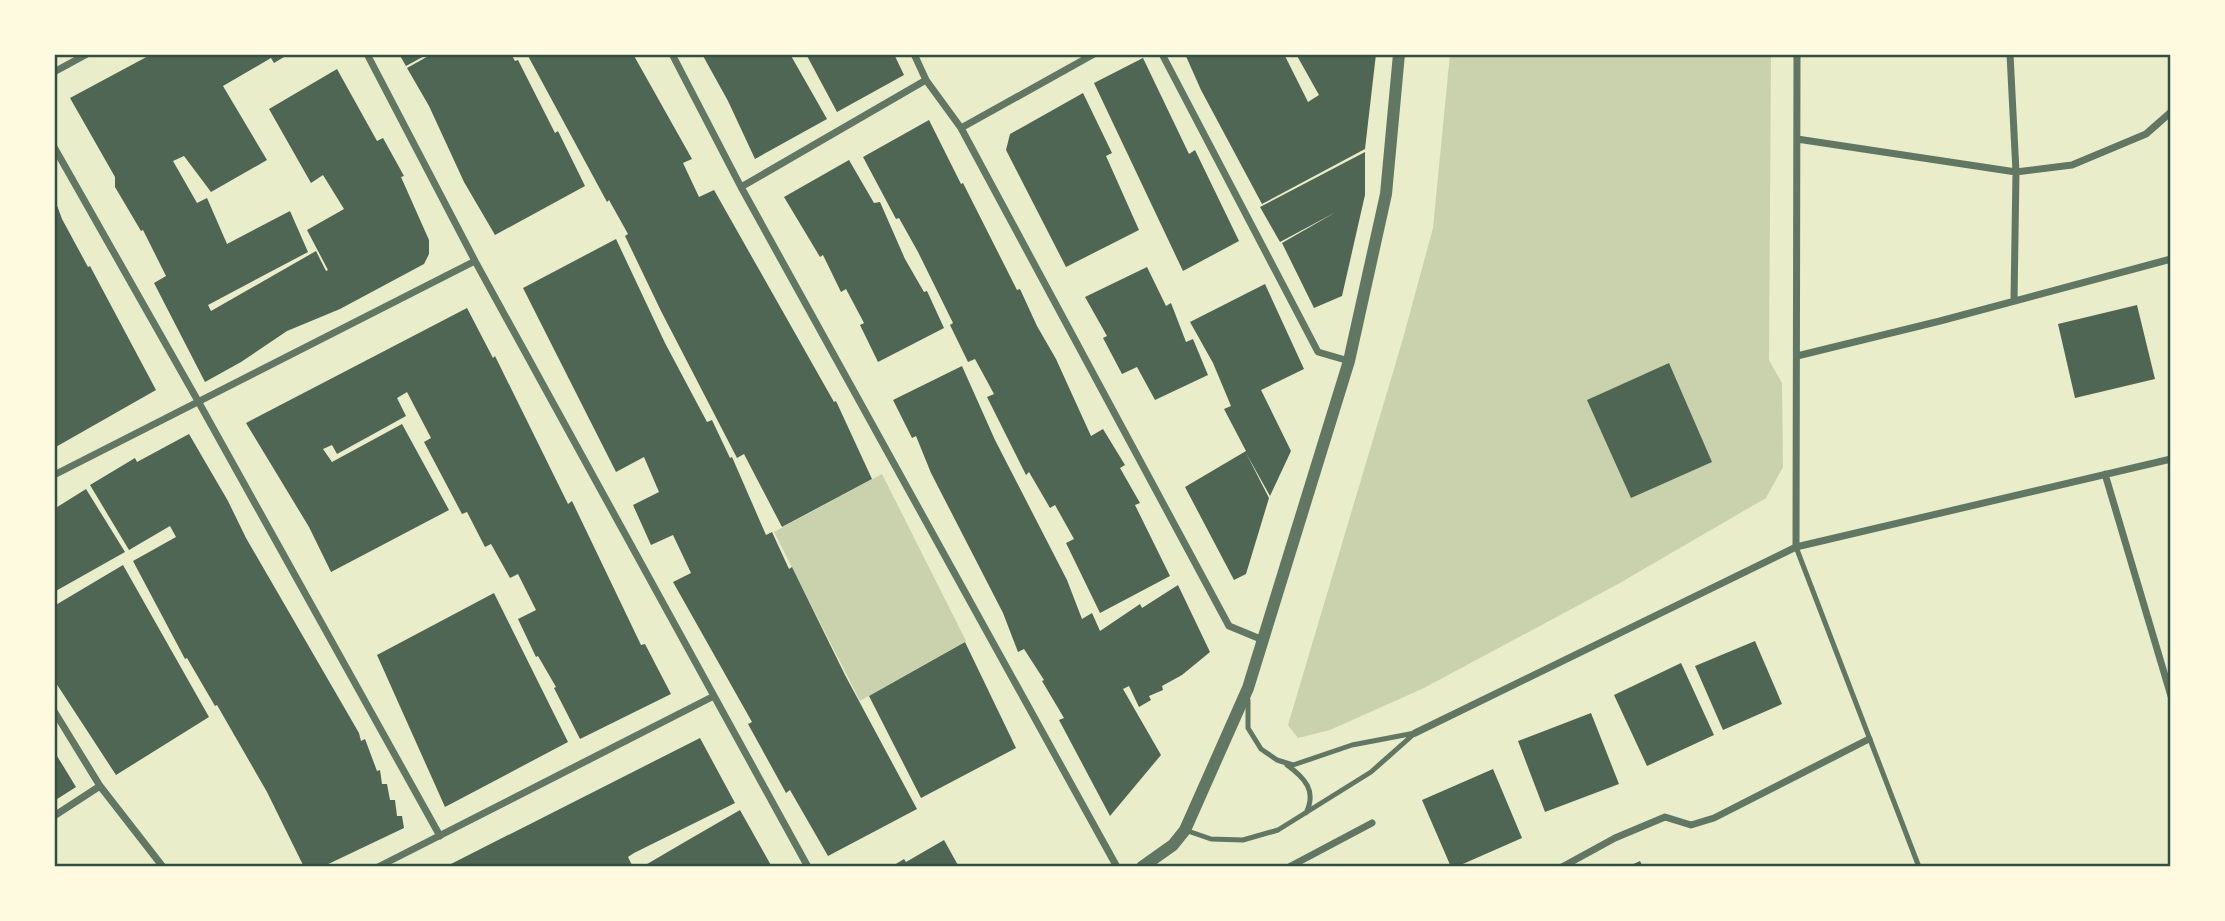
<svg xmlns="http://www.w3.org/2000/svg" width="2225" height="921" font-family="Arial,sans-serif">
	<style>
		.green { fill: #cad2ad }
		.building { fill: #4f6655 }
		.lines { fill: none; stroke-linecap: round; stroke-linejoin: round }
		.service { stroke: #617663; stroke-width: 5 }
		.minor { stroke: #617663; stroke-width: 7 }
		.tertiary { stroke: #617663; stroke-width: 12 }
		.neatline { fill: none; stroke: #344e41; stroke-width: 2.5 }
	</style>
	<rect width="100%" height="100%" fill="#e9edc9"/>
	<path class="green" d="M1450 54H1771L1769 360 1782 383 1783 467 1766 498 1618 584 1424 688 1330 730 1298 738 1288 725 1402 342 1433 228Z
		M882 474 966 641 860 701 774 532Z"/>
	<path class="building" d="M152 54H289L274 63 271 58 223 86 267 160 211 192 184 156 173 161 197 203 207 198 227 244 290 211 308 252 208 305 211 311 316 251 326 271 328 270 307 230 344 209 323 175 311 183 269 109 337 69 377 141 383 138 404 176 401 177 429 240V254L424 264 340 309 287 331 241 362 205 382 154 283 166 276 143 230 141 231 115 187V177L70 98Z
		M399 54H428L406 66Z
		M432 54H511L515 61 518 60 555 133 558 131 585 186 495 235 464 182 429 106 407 68Z
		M527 54H633L692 159 683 163 699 197 714 190 834 402 836 401 872 479 782 527 744 454 737 458 661 311 625 236 628 234 609 200 607 202Z
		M702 54H790L827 119 755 159 728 101Z
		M806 54H894L904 75 837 112Z
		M1185 54H1284L1308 102 1319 95 1296 54H1376L1365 149 1262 204 1201 90Z
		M1143 58 1189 154 1195 150 1239 241 1183 271 1094 83Z
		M1083 93 1112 153 1106 156 1139 230 1066 267 1006 150 1010 134Z
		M929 120 961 184 963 183 1017 290 1020 289 1037 326 1056 359 1091 436 1103 429 1125 465 1120 468 1140 503 1135 505 1170 576 1100 613 1066 543 1074 539 1055 505 1050 508 1029 472 1026 475 987 397 994 394 975 359 968 362 950 325 953 323 918 252 899 218 896 219 863 157Z
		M1365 152V195L1342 296 1314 308 1282 243 1336 212 1280 242 1260 207Z
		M849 160 874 203 880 202 905 259 924 292 927 291 944 328 878 362 860 325 864 323 846 289 841 292 823 255 820 257 784 197Z
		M54 197 62 219 88 267 90 266 156 390 54 448Z
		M616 239 665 343 707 422 712 420 730 458 732 457 766 535 772 532 789 569 792 567 845 675 917 809 828 856 790 790 786 793 748 724 752 722 673 582 691 573 673 535 651 545 633 505 659 492 644 457 616 472 523 288Z
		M1147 267 1166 306 1171 303 1186 342 1193 339 1208 375 1155 400 1137 367 1122 374 1103 338 1107 336 1085 297Z
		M1265 284 1304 369 1261 390 1291 451 1270 496 1246 453 1269 498 1246 574 1234 580 1185 487 1246 451 1224 409 1231 406 1213 363 1190 322Z
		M2137 305 2155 379 2075 398 2058 324Z
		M467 308 493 358 495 356 568 504 572 501 641 645 645 644 671 694 580 739 554 688 556 687 538 656 536 657 518 619 536 610 518 574 510 578 491 544 485 547 467 512 462 514 424 442 431 438 407 392 397 398 406 416 337 454 332 445 323 449 332 462 402 424 449 510 331 572 309 527 246 423Z
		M1669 363 1712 462 1631 498 1587 400Z
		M962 366 995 440 1067 580 1082 619 1092 613 1100 631 1140 604 1142 608 1178 585 1210 652 1182 675 1162 686 1163 690 1149 696 1151 700 1139 707 1129 686 1123 689 1161 755 1110 816 1059 720 1064 718 1042 681 1044 680 1024 649 1018 652 1003 613 931 473 916 436 912 438 893 400Z
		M189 434 228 501 246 538 359 733 361 741 365 739 377 771 380 770 382 784H387L390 800H395L397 816H402L404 828 322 867H304L267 792 217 705 215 706 187 658 185 659 133 561 176 537 170 526 129 550 90 485 135 458 137 462Z
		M86 489 125 552 54 592V509Z
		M123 565 209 717 116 775 54 680V606Z
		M494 593 568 742 445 807 377 655Z
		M1755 641 1782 704 1723 730 1695 666Z
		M965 642 1016 748 921 798 869 696Z
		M1681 663 1714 735 1647 766 1614 695Z
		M1591 713 1619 784 1545 812 1518 741Z
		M700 738 735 803 634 853 628 857 633 867H445Z
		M54 751 76 787 54 801Z
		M1493 769 1522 838 1456 867H1451L1422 800Z
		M740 810 772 867H642L683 843Z
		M944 840 959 867H891L904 859 906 862Z
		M1640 861 1643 867H1627Z"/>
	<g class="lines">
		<path class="service" d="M1796 547 1919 867
			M1287 765C1305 778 1317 791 1306 813
			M1185 830 1211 839 1243 840 1278 830 1371 772 1415 733 1352 745 1293 765 1277 760 1261 749 1248 728V700"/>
		<path class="minor" d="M367 54 475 261 808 867
			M672 54 741 187 1117 867
			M914 54 926 80 961 128 1229 626 1263 640
			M1162 54 1318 352 1349 361
			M2010 54 2016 172 2014 301
			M54 72 87 54
			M961 128 1094 54
			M1797 139 2016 172 2072 165 2146 134 2171 112
			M54 147 198 401 440 836
			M741 187 926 80
			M1797 356 1940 321 2171 259
			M2105 474 2171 696
			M54 475 475 261
			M1796 547 1797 54
			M54 711 100 786 163 867
			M1415 733 1796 547 2171 459
			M54 816 100 786
			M378 867 712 697
			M1289 867 1372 823
			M1562 867 1615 838 1665 817 1691 825 1714 818 1869 739"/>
		<path class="tertiary" d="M1142 867 1173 845 1185 830 1248 688 1349 361 1386 194 1399 54"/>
	</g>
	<rect width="2225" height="921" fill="none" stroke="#fefae0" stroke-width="112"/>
	<rect x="56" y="56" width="2113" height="809" class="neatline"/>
</svg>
